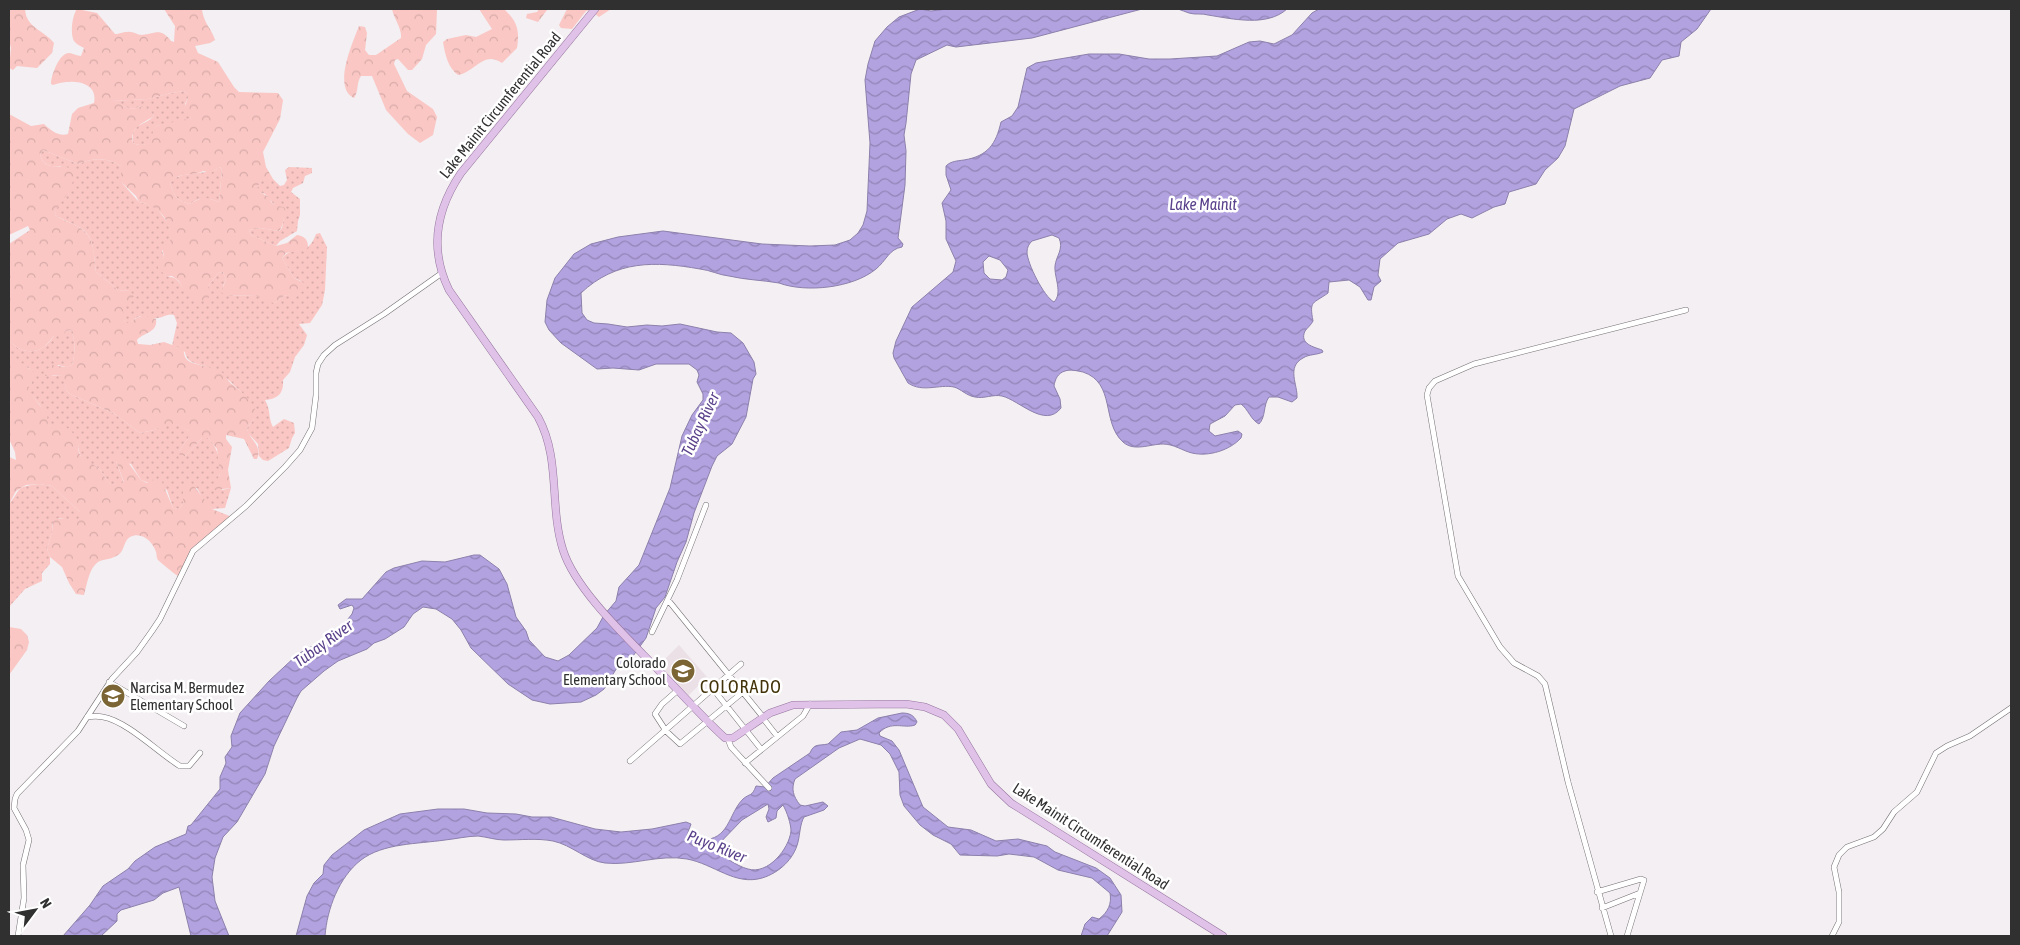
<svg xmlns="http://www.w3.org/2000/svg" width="2020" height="945" font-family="'Asap Condensed',sans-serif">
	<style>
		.built { fill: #ece0e7 }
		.grass { fill: url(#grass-dots) }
		.forest { fill: url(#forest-crowns); fill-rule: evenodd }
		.water { fill: url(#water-waves); stroke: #8c80ac; fill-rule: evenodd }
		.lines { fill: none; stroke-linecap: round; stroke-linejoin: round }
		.minor-casing { stroke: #736f72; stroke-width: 6 }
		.major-casing { stroke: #95749e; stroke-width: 8 }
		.minor { stroke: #fff; stroke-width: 5 }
		.major { stroke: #e0c2e8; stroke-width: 7 }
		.labels { text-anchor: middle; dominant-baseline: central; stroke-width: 5; stroke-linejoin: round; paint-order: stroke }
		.street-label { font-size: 15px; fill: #313031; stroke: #fff }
		.poi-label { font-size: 15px; fill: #313031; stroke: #fff; text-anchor: end }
		.water-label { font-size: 16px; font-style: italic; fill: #5a418b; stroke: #fff }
		.quarter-label { font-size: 18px; letter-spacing: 1px; fill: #423209; stroke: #fff }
	</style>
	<defs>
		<pattern id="grass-dots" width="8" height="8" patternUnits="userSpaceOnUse" patternTransform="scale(1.25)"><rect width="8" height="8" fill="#fac7c4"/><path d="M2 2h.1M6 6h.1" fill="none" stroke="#d7aba9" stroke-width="1.8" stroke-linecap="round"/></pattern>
		<pattern id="forest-crowns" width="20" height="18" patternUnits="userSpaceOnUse" patternTransform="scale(1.25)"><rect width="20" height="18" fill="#fac7c4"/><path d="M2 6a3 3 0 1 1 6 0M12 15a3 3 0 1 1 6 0" fill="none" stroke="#d7aba9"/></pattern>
		<pattern id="water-waves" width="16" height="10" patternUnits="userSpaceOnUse" patternTransform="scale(1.25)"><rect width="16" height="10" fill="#b3a2e0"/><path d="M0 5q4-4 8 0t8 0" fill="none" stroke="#9284b6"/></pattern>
	</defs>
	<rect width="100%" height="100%" fill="#f3eff2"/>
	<path class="built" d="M679 645 707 677 688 696 659 665Z"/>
	<path class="grass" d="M184 91 188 94V98L185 104 191 118 185 121 156 126 151 143C146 145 137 146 133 143V133L137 126C143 124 150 120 154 116 140 98 144 110 129 108 123 107 118 103 112 101L148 99 171 93Z
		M43 150 78 164C93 158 107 157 121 166V182L139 202 155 206 168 223 171 235 170 242 162 251 164 257 159 263 166 276C175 277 179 280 182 287L208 293V286L218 273 223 272 226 280 223 286 227 296 255 295 275 303 284 296 294 293 301 281 294 278 282 258C296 243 307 259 316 234L320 233 327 247 325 290 322 305 310 323 299 324 307 335 304 345 295 357 290 372 283 380C284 393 278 399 265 400 271 410 268 418 273 427L284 419 294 423 295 433 292 438 289 448 268 461 263 460 259 456 258 444 248 433 247 428 254 419C250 411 247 397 240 391 232 383 223 374 213 369 202 363 187 366 185 352L172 346 177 323 174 315C168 313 164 317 158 318 145 320 144 310 131 322H125L122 314 130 291 118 290 96 272C93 254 96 235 77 226 70 222 62 220 55 215L61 166C50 167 43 166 40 154Z
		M220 167 222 169 219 202 210 199H199L189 204C174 199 175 196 170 183L172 179 183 175 214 171Z
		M289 167 312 168V173L305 176 303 183 293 188 291 192 300 199V215L298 221 297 231 280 241 276 246 251 235 249 230 260 228 279 231 282 228 284 216 265 194 259 192 257 188 261 179H273L280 186 284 185 287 180 285 170Z
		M71 330C76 341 75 354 72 365L66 367 58 365 52 376 61 375 65 377 66 390 70 394 115 414 140 433 154 430 168 422 179 425 189 431V437L179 451 185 456 202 438H208C218 447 224 468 218 480L222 490 231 488 225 508 212 509 204 501 197 488 183 494V503L179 509 173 508 167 490 141 480 131 464 116 461 124 483C105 490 108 476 97 467 95 465 92 465 89 464 80 460 78 450 78 441L48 425 40 405 26 388 32 382 30 369 17 361 9 353V340C16 350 31 355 42 348 47 345 51 340 54 336H62L66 331Z
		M39 484 52 486 80 512V520H70L59 518 52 524V532L47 549 50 557V564L42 573V581L25 589 9 607V504C22 489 14 487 39 484Z"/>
	<path class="forest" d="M9 9H25C26 28 44 30 54 43L52 53 37 68 17 66 13 70 9 68 11 48 9 40Z
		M77 9 97 13 115 34C120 34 122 32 127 32 133 31 137 35 142 35 156 34 160 27 171 41L174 42 175 26 164 9H199L202 10C204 24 212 29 215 40L210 43 195 46 198 53 218 62 234 87 239 92 278 93 283 100 280 119 263 152 266 167 273 179 261 180 257 188 260 192 270 198 271 202 276 206 284 207 287 213C282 218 284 226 279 231L260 228 249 230 251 235 276 246 287 243 297 235C304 236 308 239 308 247L306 249 286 253 282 258 294 278 308 285 304 291 284 296 275 303 268 302 255 295 227 296 221 292 226 280 223 272 218 273 208 286 209 299 198 302 182 287 179 281 172 276H166L158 268V263L164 257 162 246 170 242C172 221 160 206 139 202L136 196 121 182V166C107 157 93 158 78 164L43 150 40 154C44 170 54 165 66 167 71 168 74 170 77 173L67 194 56 210 55 215C61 220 70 222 77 226 96 236 93 253 96 272L118 290 130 291 134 296C126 305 121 310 125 322H131C140 314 145 315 156 319 158 333 144 332 137 340L138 344 150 345 164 342 183 349C184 352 184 354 185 357 190 367 211 364 220 371 226 375 227 381 233 385 241 392 261 406 254 419 252 422 249 425 247 428 249 440 263 445 257 459H254L244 439 226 435V439L232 447 228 470 231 488 215 490 211 487 220 475 217 449 208 438H202L185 456 180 457 179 451 189 437V431L178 425 168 423 154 430 140 433 115 414 70 394 66 390 64 377 61 375 45 376 46 370 52 365 66 367 72 365C75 354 76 341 71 330L66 331 63 336H54C50 340 47 345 42 348 31 355 16 350 9 340V244L30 230 28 226 9 235V114L31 126 44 124C50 130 59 137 68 134L72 114 78 108 94 103C99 79 67 79 53 85L51 84C51 76 59 53 69 53 72 53 77 56 81 56L84 48C81 46 77 45 74 41 70 34 72 16 77 9ZM184 91 188 94V98L184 109 191 118 156 126 153 131 151 142C146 145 137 146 133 143 129 127 144 123 154 116 141 98 144 110 129 108 124 107 118 103 113 101L148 99 171 93ZM220 167 222 169 219 202 204 197 189 204C174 199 175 196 170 183 179 171 192 177 203 171L211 173Z
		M392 9H437L436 34 426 45 422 59 412 70H408L398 59 395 60 394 64 407 91 433 109 437 117 433 135 420 143 408 134 386 110 372 76H361C356 83 359 91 354 98 332 88 353 42 359 26L365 27 367 33 365 50 369 55H376L401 38C402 28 394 19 392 9Z
		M479 9H504C517 21 520 30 517 48L502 63C484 50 475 72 458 75 448 68 445 54 443 42L447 39 466 35 476 37 492 29Z
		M539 9H547V10L538 22 526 18 527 14 537 12Z
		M567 9H611L599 17 590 10 586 11 572 29 561 28 559 25Z
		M9 353 36 374 32 382 27 388 47 415 48 425 53 427 62 424C67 428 76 434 78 441 79 447 77 451 81 456 86 463 91 462 97 467 108 476 105 490 124 482L116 461V452L122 454 141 480 147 483 154 479 162 482 173 508 179 509 183 503V484L189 480 212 509 232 517 201 541 178 576C177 576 159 561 158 560 156 557 157 554 156 552 153 542 142 531 130 537 123 541 125 551 118 555 112 559 106 559 100 561 89 566 87 585 84 595L76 594 69 583 62 567 50 557 47 549 52 532 53 518 80 520V512L52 486 39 484 26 485 16 491 9 504V457L16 460 15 452 9 439Z
		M9 627 21 629 27 635 29 642 27 650 9 675Z"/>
	<path class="water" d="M920 9 931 11 947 9H1142L1032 38 956 47 947 45 916 60 911 74 906 123 904 135 906 151 905 185 898 238 903 244 902 247C889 249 886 261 876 269 853 288 806 293 779 283 762 280 746 280 729 276 719 275 710 270 700 269 655 261 616 260 581 293L582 313 587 320 594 323 608 324 627 327 647 325 662 326 680 324 717 332 731 333 743 343 754 362 756 374 753 379 746 417 732 444 717 456 712 466 694 513 686 542 677 562 665 597 656 608 646 638 633 656 618 666 604 689 596 695 581 702 550 704 532 700 508 684 471 648 461 630 452 619 436 609 423 607 413 614 404 627 385 639 374 643 367 649 338 661 324 671 301 691 297 698 274 746 265 774 237 822 223 837 215 858 212 877 215 901 229 936H191L179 887 163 893 154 900 121 910 117 914V921L101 936H63L90 905 103 886 128 869 135 861 155 847 186 834 188 826 191 825 220 789V777L226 763 225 757 232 747 231 736 240 713 269 681 298 654 320 642 344 624 352 614 354 608 352 605 340 609 338 605 346 599H362L386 572 394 568 422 561 445 562 474 555H480L499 569 507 584 516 617 526 631 529 640 545 657 558 661 569 655 597 628 604 615 616 601 619 587 639 565 670 488 682 436 692 415 703 400V394L697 382 699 375 697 370 689 364H656L639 370 613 368 597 369 561 343 549 330 545 322 547 300 555 278 574 254 591 244 618 237 663 231 762 244 810 246 835 245 850 240 858 233 863 225 867 211 870 143 865 80 868 64 875 41 887 27 899 17Z
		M1178 9H1287C1267 27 1233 19 1208 15 1202 13 1195 15 1189 13 1185 12 1182 10 1178 9Z
		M1319 9H1711L1697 29 1681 42 1679 56 1662 60 1650 78 1620 86 1574 109 1565 146 1558 158 1545 170 1536 184 1509 192 1505 204 1494 207 1472 218 1461 214 1447 219 1429 234 1398 243 1380 259 1378 275 1381 281 1374 287 1371 300H1368L1360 287 1349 280 1329 282 1328 293C1313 304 1309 300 1313 321 1311 325 1308 327 1305 331 1299 344 1314 347 1322 350L1323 352C1317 355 1309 354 1303 358 1286 367 1298 385 1297 398L1292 402 1278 397H1269C1263 405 1266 417 1259 424 1251 420 1248 409 1241 404L1235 405 1225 416 1210 424 1209 431 1215 436 1238 431 1242 434 1241 438C1230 450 1209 457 1192 453 1183 451 1174 444 1163 444 1150 444 1134 452 1123 442 1101 422 1116 383 1083 372 1078 371 1070 369 1065 371 1058 373 1055 379 1054 386L1060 399 1061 408C1045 429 1019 400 1002 396 993 394 984 399 975 397 967 396 961 389 954 387 939 384 923 393 908 383L894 358 893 353 896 341 912 307 953 272 956 261 946 239V221L942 203 951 190 946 175V166C951 161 957 161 964 160 988 156 996 144 1001 122L1012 116 1018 107 1027 68 1036 63 1089 54H1119L1149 59H1170L1217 56 1249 42 1260 41 1274 44 1292 35 1312 13ZM1052 235 1059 238C1064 249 1056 256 1055 266 1054 277 1063 293 1054 302 1044 297 1027 263 1027 252 1027 247 1029 244 1032 241ZM989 256 1000 260 1008 270 1006 277 1002 280 990 279 984 273 983 262Z
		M902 713C909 713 914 715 917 722L915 725C904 729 891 720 879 733L880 736 892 741 899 750 923 807 948 827 971 830 996 841 1018 839 1047 846 1055 852 1096 868 1110 878 1121 895 1122 912 1107 936H1081L1085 924 1092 917 1099 919C1108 912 1112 904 1110 893L1092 878 1058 870 1034 857 1009 854 997 856 960 855 951 844 933 835 920 825 904 806 900 795 899 772 890 754 881 745 860 739 839 748 795 779C791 789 793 796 800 805L805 806 823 802 828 806 824 810 804 817C800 824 800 834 798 842 794 859 779 873 762 878 735 886 714 864 687 859 659 854 632 866 605 863 587 861 572 845 553 841 537 838 521 840 504 840 496 840 487 837 478 836 468 836 455 839 445 840 418 844 383 843 361 860 339 877 327 909 325 936H296L307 896 314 883 323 874 324 865 332 855 364 830 400 814 438 809H464L487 813 516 814 532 817H551L595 829 621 832 652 829 686 822 691 824 686 838C691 840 696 840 701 840 730 840 728 814 743 799 750 793 752 797 756 786L765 787 773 778 810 753C814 743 819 746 828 744L841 732 857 730 878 718ZM768 804 769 809 766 817 768 822 776 818 777 811 783 805C787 812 791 824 791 831 789 849 768 875 748 869 736 866 724 856 713 850L742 820Z"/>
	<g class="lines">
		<defs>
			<path id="minor" d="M668 600 763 717
				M652 632 677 580 706 505
				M109 682 184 726
				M713 689 761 749
				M678 690 662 704 655 714 666 731 680 744 743 692
				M87 717C93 716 98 716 103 717 127 721 160 754 180 766H189L200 753
				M762 717 777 736
				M728 739 731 747 769 788
				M630 761 741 664
				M745 763 803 716 810 704
				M1597 892 1641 879 1644 880 1627 936
				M1602 908 1640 893
				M18 936 24 898 23 865 29 840 26 830 14 808 15 799 17 794 78 731 112 679 137 652 152 631 160 619 193 551 246 506 285 467 300 450 312 428 316 395V373L318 364 324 355 335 345 384 314 442 273
				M1611 936 1568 782 1545 684 1538 676 1514 663 1500 647 1458 576 1427 395 1429 388 1435 381 1474 364 1686 310
				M1832 936 1839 922V892L1834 867 1839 855 1847 847 1874 837 1883 829 1894 812 1917 792 1936 753 1947 746 1970 736 2011 708"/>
			<path id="major" d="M595 9 461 173C436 210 429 249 449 290L538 417C561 459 549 506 563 550 576 592 634 644 664 676 684 696 704 719 725 738H733L770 713 793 705 906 704 925 707 944 715 958 729 991 784 1011 803 1223 936"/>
		</defs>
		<use href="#minor" class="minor-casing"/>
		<use href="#major" class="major-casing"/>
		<use href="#minor" class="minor"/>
		<use href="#major" class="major"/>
	</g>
	<defs>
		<symbol id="school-disc" viewBox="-11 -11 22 22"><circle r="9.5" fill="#7b6535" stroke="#fff"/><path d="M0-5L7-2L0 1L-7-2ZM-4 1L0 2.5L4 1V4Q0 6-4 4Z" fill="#fff"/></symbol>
	</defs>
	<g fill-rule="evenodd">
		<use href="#school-disc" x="669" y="657" width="28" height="28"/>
		<use href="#school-disc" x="99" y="682" width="28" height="28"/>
	</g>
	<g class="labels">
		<g class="street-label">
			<text transform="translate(500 105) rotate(-51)">Lake Mainit Circumferential Road</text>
			<text transform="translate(1091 836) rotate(33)">Lake Mainit Circumferential Road</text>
		</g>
		<g class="poi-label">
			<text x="666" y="662">Colorado<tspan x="666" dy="17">Elementary School</tspan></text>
			<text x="130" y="687" text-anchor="start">Narcisa M. Bermudez<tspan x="130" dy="17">Elementary School</tspan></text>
		</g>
		<g class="water-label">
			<text x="1203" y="204">Lake Mainit</text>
			<text transform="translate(700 424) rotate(-65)">Tubay River</text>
			<text transform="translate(323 643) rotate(-36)">Tubay River</text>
			<text transform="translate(717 846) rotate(22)">Puyo River</text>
		</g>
		<g class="quarter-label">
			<text x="741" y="686">COLORADO</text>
		</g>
	</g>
	<rect width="2020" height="945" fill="none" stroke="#313031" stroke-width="20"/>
	<g transform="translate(35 910) rotate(58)" stroke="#ffffff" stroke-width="4" paint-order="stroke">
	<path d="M0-4L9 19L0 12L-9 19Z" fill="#313031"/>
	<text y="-8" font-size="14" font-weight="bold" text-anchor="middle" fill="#313031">N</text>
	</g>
</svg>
